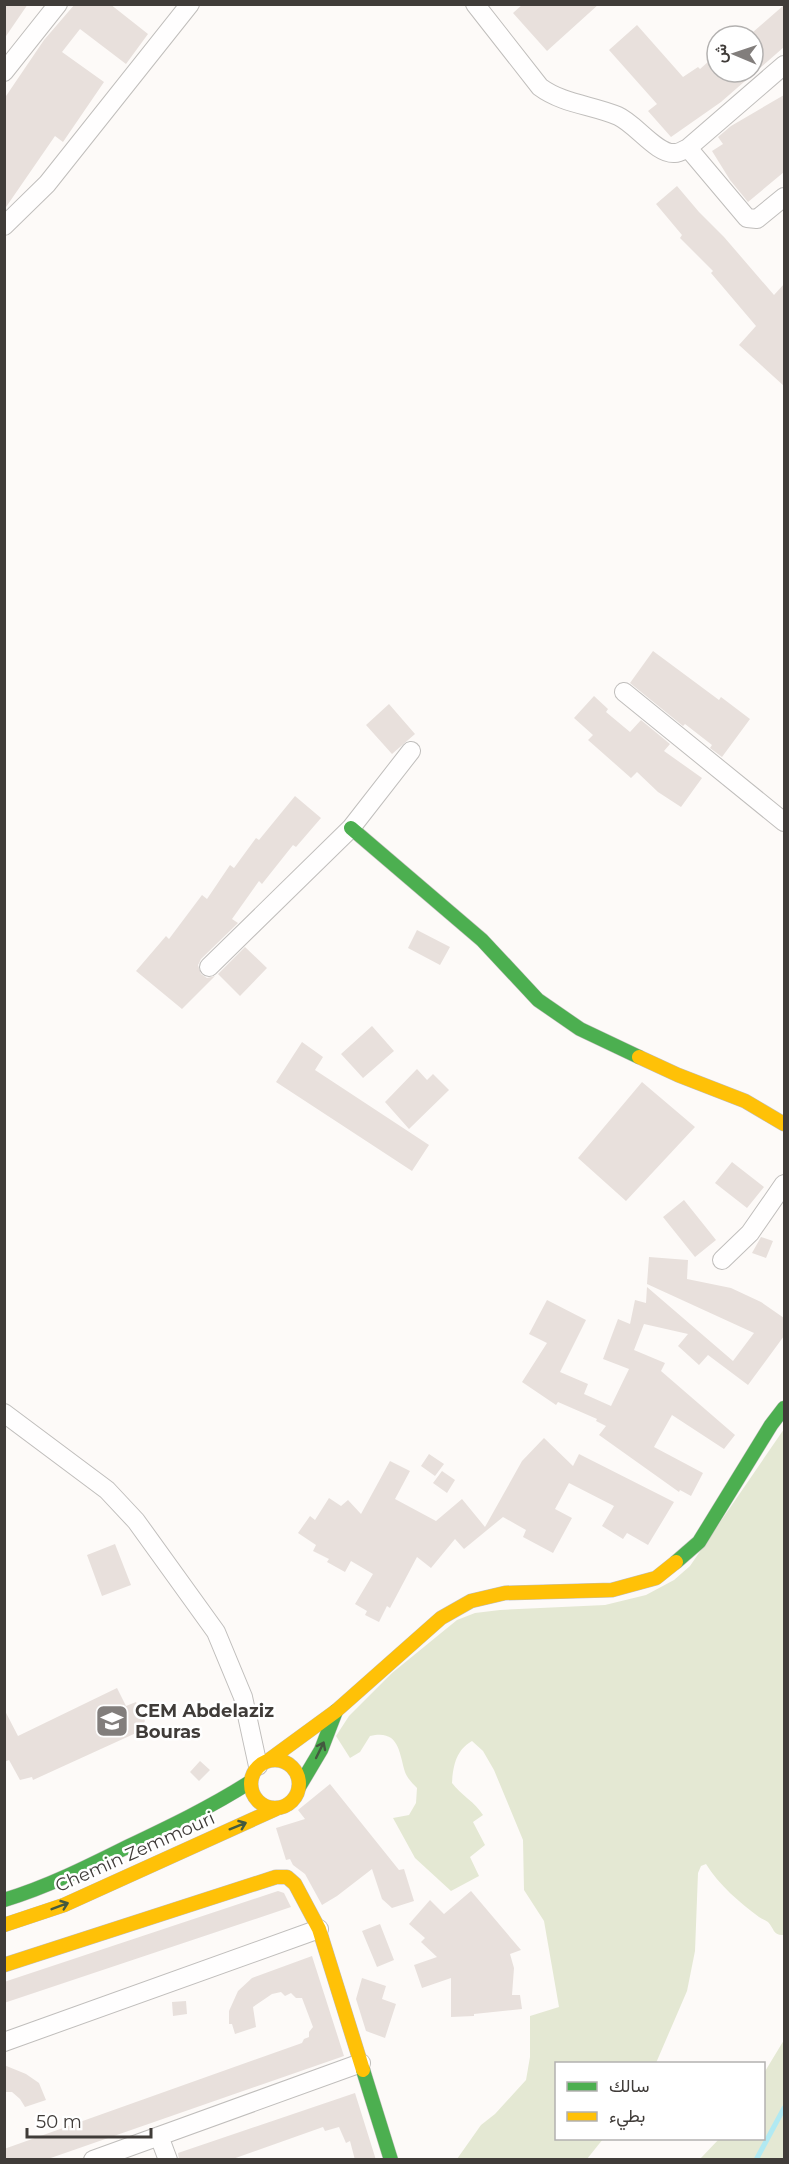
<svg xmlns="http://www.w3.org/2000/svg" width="789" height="2164" font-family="Montserrat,Vazirmatn,sans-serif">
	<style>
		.green { fill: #e4e8d3 }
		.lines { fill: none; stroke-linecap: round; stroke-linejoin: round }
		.stream { stroke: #b1e9f2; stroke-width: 5 }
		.building { fill: #e8e0dc }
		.street-casing { stroke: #c0bebc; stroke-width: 20 }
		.fast-casing { stroke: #c0bebc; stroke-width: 15 }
		.slow-casing { stroke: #c0bebc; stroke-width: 15 }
		.street { stroke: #fffefe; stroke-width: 18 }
		.fast { stroke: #4caf50; stroke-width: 14 }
		.slow { stroke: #ffc107; stroke-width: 14 }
		.oneway { stroke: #43593f }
		.labels { text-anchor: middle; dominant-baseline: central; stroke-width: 5; stroke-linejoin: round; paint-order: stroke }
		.poi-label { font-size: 18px; font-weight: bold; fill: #403c39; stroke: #fff; text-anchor: start }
		.street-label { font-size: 18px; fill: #403c39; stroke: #fff }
	</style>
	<rect width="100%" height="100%" fill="#fdfaf8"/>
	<path class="green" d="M784 1429V1935C773 1936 774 1928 768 1922 765 1920 762 1919 759 1917 740 1903 719 1885 706 1864L701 1866 698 1873 695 1951 687 1991 656 2063 556 2064V2138L603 2139 587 2159H457L481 2125 495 2114 526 2080 530 2057V2016L559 2007 544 1921 524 1890 523 1840 494 1770 483 1751 472 1741C456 1750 453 1766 452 1783 461 1795 475 1802 483 1815L473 1822 485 1845 470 1857 479 1876 451 1891 415 1858 393 1818 409 1815 416 1803 417 1788C413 1784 407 1778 405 1772 399 1752 399 1729 370 1736L360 1752 350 1758 336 1736 349 1716 392 1673 457 1620 475 1613 500 1610 605 1605 646 1595 674 1580 690 1566Z
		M784 2040V2159H700L719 2139 764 2138V2073Z"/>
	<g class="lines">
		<path class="stream" d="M756 2160 784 2108"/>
	</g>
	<path class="building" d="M4 4H28L4 39Z
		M75 4H110L148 34 126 64 80 29 62 52 104 82 63 142 55 136 4 210V99L44 40Z
		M523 4H599L547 51 513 13Z
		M784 5V47L721 102 671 137 648 111 657 104 609 50 637 25 683 77 698 67 700 69 717 54V72H753V32Z
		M784 95V172L748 202 730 180 712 151 723 144 718 137 731 126Z
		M677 186 699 212 724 237 774 295 784 284V386L739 345 756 326 711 273 713 271 680 238 682 235 656 204Z
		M653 651 719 700 721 697 750 719 722 757 710 748 712 745 685 724 683 726 630 683Z
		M594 696 608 709 606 712 630 732 641 720 670 744 664 751 702 778 681 807 658 792 637 772 631 778 588 740 593 735 574 718Z
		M389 704 415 734 392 754 366 725Z
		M295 796 321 818 296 847 293 845 262 884 259 881 232 919 238 923 201 959 198 965 201 974 207 978 215 976 182 1009 136 971 166 936 169 939 202 895 207 899 230 865 234 868 256 838 259 840Z
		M417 930 450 947 440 965 408 948Z
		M245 947 267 968 240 996 218 974Z
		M372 1026 394 1051 363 1078 341 1054Z
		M302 1042 323 1057 315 1070 429 1145 412 1171 276 1082Z
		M417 1069 427 1080 433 1074 449 1090 409 1129 385 1102Z
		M642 1082 695 1127 626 1201 578 1158Z
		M732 1162 764 1187 747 1208 715 1183Z
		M684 1200 716 1240 695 1257 663 1217Z
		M761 1237 773 1241 766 1258 752 1253Z
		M649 1257 688 1260 687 1279 731 1288 761 1302 784 1318V1336L748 1385 708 1355 699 1365 678 1346 688 1334 644 1324 634 1350 665 1363 661 1371 735 1435 724 1449 672 1415 654 1447 703 1473 691 1496 680 1490 679 1492 599 1435 606 1426 596 1421 597 1419 558 1402 556 1405 522 1382 547 1343 529 1334 547 1300 586 1320 560 1372 588 1384 584 1394 611 1406 629 1369 603 1359 618 1319 630 1324 635 1300 646 1303 647 1287 733 1361 754 1333 647 1284Z
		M544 1438 573 1466 579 1454 674 1502 648 1545 627 1533 623 1539 602 1526 614 1506 569 1483 555 1509 572 1518 553 1553 523 1537 526 1530 503 1517 464 1549 455 1539 431 1568 417 1557 390 1608 387 1606 379 1622 365 1615 367 1611 355 1604 373 1574 351 1561 345 1572 327 1562 329 1559 313 1551 316 1545 298 1533 310 1516 315 1520 329 1498 341 1506 348 1500 361 1514 390 1461 410 1471 395 1499 436 1521 462 1499 485 1527 522 1461Z
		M429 1454 444 1464 435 1476 421 1466Z
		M442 1471 455 1480 447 1493 433 1483Z
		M115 1544 131 1585 102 1596 87 1555Z
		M117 1688 126 1706 136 1702 145 1721 136 1733 33 1780 32 1777 20 1780 9 1760 4 1762V1709L18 1736Z
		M200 1761 210 1770 199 1781 190 1772Z
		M330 1784 399 1870 404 1869 414 1901 392 1908 382 1899 372 1869 337 1896 322 1905 305 1874 293 1865 290 1859 286 1860 276 1828 305 1819 298 1810Z
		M278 1891 284 1893 291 1907 4 2003V1982Z
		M471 1891 521 1950 510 1954 514 1968 512 1995H520L522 2009 474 2014V2016L451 2017V1978L422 1988 414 1965 437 1957 421 1942 425 1938 409 1924 430 1900 444 1914Z
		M380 1924 394 1960 377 1967 362 1931Z
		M312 1956 344 2056 45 2160H4V2149L302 2043 304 2039 309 2037V2032L313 2027 302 1998H296L291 1993 285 1996 281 1992 272 1994 253 2007 256 2027 235 2034 232 2024H229V2011L238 1991 252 1978Z
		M362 1978 386 1986 382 1999 396 2004 385 2038 366 2031 356 1999Z
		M186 2001 187 2014 173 2016 172 2002Z
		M4 2065 26 2074 39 2083 46 2100 25 2107 20 2099 12 2092H4Z
		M355 2093 376 2160H355L350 2141 346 2143 339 2127 325 2131 323 2127 230 2160H179L178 2153Z"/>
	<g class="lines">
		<defs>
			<path id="street" d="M475 4 540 87C563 104 592 105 618 116 636 124 657 155 675 153 679 153 684 150 688 148L784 65
				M4 72 58 4
				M688 148 747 218 757 219 784 197
				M4 226 47 184 190 4
				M624 692 784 822
				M209 967 351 828 411 751
				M722 1260 750 1233 784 1184
				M4 1413 107 1490 136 1521 216 1632 243 1697 258 1766
				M4 2042 319 1929
				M159 2136 168 2160
				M93 2160 361 2063"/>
			<path id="fast" d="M351 828 482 940 538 1000 580 1029 639 1057
				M676 1562 699 1542 771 1425 784 1408
				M299 1787 321 1750 336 1711
				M4 1900C47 1887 87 1867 127 1847 169 1827 211 1807 250 1782
				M363 2070 391 2160"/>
			<path id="slow" d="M639 1057 678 1075 745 1101 784 1124
				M251 1784a24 24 0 1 1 48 0a24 24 0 1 1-48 0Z
				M269 1760 336 1711 441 1618 471 1601 505 1593 612 1590 656 1578 676 1562
				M4 1925 64 1905 278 1808
				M4 1965 276 1877H287L295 1884 319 1929 363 2070"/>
		</defs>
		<use href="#street" class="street-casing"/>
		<use href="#fast" class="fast-casing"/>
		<use href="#slow" class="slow-casing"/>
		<use href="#street" class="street"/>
		<use href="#fast" class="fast"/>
		<use href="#slow" class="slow"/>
	</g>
	<defs><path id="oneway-shaft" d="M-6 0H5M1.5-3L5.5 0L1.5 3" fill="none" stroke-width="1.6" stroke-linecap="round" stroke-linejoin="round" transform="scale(1.5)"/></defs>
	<g class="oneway">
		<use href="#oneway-shaft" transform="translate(320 1750) rotate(-64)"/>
		<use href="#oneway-shaft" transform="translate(238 1826) rotate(-22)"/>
		<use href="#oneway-shaft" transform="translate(60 1906) rotate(-21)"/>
	</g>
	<defs>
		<symbol id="school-square" viewBox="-11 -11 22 22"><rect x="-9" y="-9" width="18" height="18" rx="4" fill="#827e7c" stroke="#fff"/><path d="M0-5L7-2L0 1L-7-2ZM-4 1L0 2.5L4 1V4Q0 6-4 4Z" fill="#fff"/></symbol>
	</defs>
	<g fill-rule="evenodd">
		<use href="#school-square" x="93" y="1702" width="38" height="38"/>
	</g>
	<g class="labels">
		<g class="poi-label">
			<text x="135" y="1711">CEM Abdelaziz<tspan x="135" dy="21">Bouras</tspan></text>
		</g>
		<g class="street-label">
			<text transform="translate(135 1852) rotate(-24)">Chemin Zemmouri</text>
		</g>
	</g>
	<rect width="789" height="2164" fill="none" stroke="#403c39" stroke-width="12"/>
	<rect x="555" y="2062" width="210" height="78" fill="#ffffff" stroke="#b3b1b0" stroke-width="1.5"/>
	<rect x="567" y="2082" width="30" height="9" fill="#4caf50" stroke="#b3b1b0" stroke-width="1.5"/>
	<text x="609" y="2092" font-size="18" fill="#403c39">سالك</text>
	<rect x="567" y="2112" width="30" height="9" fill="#ffc107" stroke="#b3b1b0" stroke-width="1.5"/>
	<text x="609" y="2122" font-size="18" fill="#403c39">بطيء</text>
	<g transform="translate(735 54) rotate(272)"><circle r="28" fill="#ffffff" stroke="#b3b1b0" stroke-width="1.5"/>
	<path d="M0-4.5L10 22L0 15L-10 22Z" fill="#827e7c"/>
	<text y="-9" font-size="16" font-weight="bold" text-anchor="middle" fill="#403c39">ش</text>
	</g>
	<path d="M27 2128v9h124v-9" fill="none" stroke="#403c39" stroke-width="3"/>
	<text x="36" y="2128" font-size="18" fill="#403c39" stroke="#ffffff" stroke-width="4.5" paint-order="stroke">50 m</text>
</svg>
